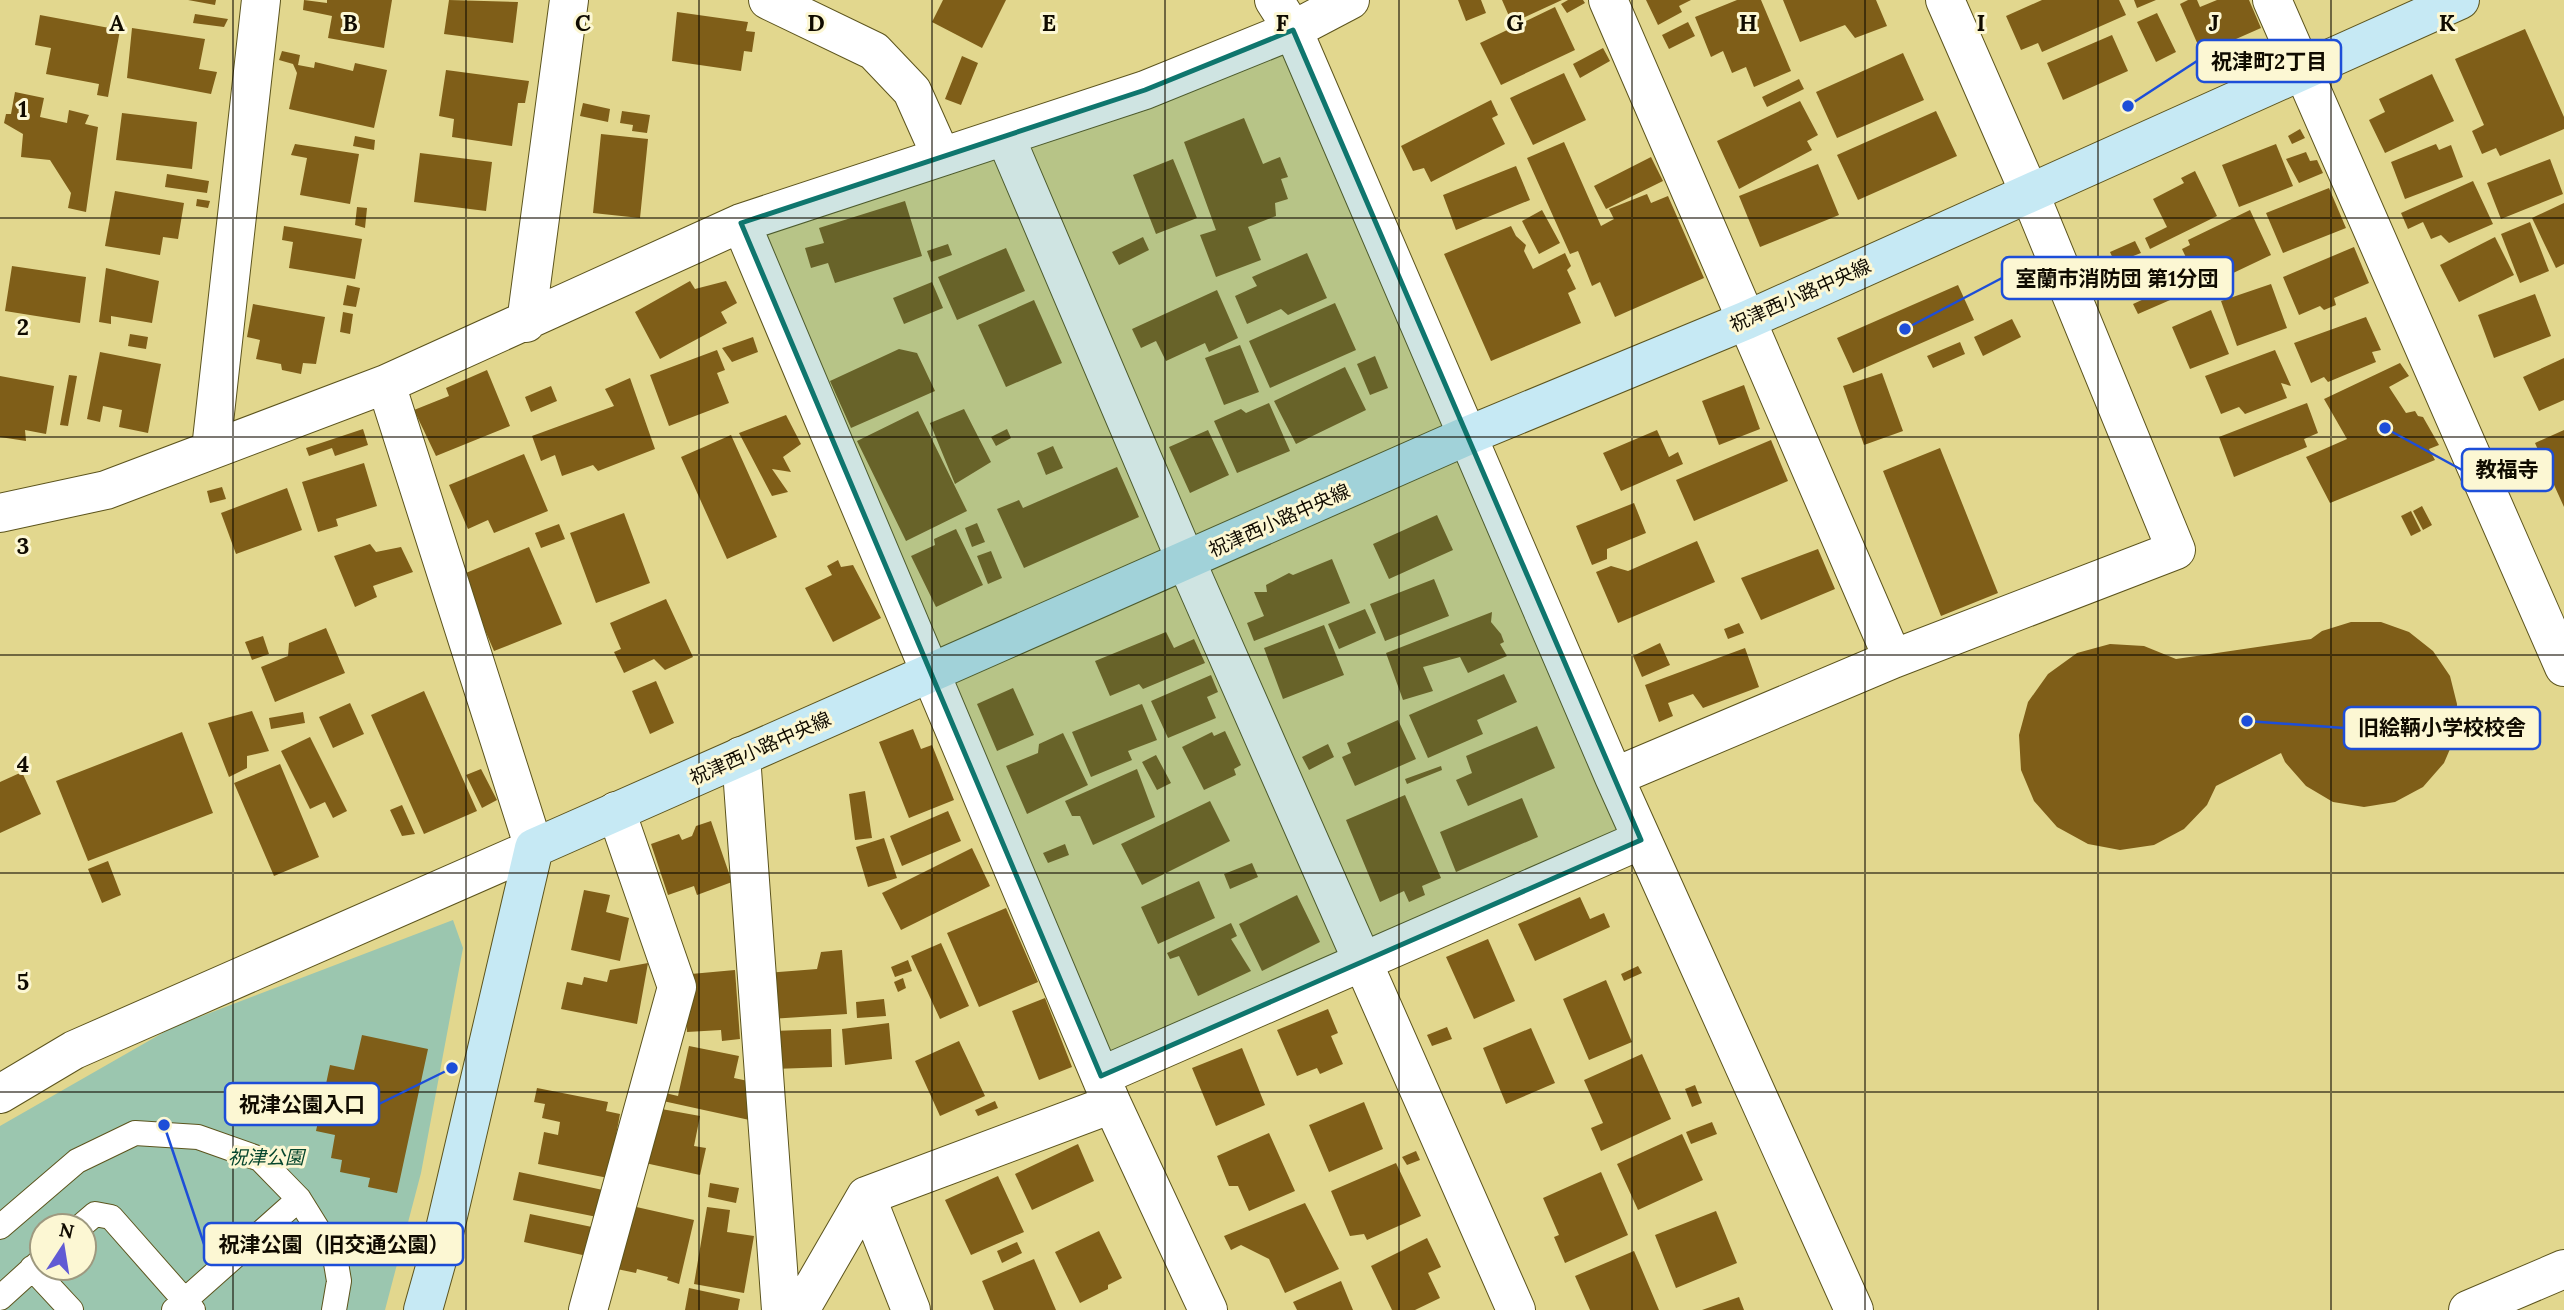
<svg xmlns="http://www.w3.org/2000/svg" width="2564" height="1310" font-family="Lora,'Noto Sans JP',serif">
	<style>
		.green { fill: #9bc6af; fill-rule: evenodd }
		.building { fill: #7f5e18 }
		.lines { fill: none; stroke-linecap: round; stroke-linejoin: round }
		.lane-casing { stroke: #5c541d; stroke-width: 26 }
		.street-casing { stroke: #5c541d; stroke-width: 40 }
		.secondary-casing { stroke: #5c541d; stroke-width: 40 }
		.lane { stroke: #fff; stroke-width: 24 }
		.street { stroke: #fff; stroke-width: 38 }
		.secondary { stroke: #c6e9f4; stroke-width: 38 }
		.marked { fill: #0f766e; fill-opacity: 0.2; stroke: #0f766e; stroke-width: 5; stroke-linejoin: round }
		.grid { fill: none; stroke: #100b00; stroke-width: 2; stroke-opacity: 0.55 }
		.labels { text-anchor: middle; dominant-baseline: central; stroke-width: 6; stroke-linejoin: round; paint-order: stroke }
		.street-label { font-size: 19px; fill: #100b00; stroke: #fcf7d3 }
		.park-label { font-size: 19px; font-style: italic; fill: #06462d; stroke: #fcf7d3 }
		.grid-label { font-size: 23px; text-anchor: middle; font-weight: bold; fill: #100b00; stroke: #fcf7d3; stroke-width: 6; stroke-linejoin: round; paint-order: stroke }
		.leader { fill: none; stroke: #1d4ed8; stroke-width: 2.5 }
		.callout-dot { fill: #1d4ed8; stroke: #fcf7d3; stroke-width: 2.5 }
		.callout { fill: #fcf7d3; stroke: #1d4ed8; stroke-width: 2.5 }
		.callout-label { font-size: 21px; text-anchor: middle; font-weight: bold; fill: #100b00 }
	</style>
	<rect width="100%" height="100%" fill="#e2d78e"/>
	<path class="green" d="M453 920 463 948 421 1173 385 1310H0V1126L173 1027ZM42 1226H84V1268H42Z"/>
	<path class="building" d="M188 0H216L215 5Z
		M304 0 327 3V0H392L384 48 328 38 332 16 303 10Z
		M449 0 518 2 513 43 444 34Z
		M943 0H1006L982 48 932 22Z
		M1458 0H1481L1486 13 1466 21Z
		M1502 0H1562L1512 23Z
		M1568 0H1583L1585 3 1567 13 1561 4Z
		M1646 0H1691L1679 6 1682 12 1658 25Z
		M1737 0H1761L1791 71 1754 87 1746 67 1732 73 1723 51 1711 57 1695 17Z
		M1783 0H1876L1887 26 1855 38 1845 25 1800 42Z
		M2042 0H2119L2126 15 2042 52 2038 43 2021 50 2006 16Z
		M2134 0H2156L2137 8Z
		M2188 0H2197L2200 7 2217 0H2249L2261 28 2202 54 2180 4Z
		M1555 7 1575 50 1501 85 1480 43Z
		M677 12 748 22 746 31 755 32 752 52 744 51 741 71 672 61Z
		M2157 13 2176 52 2156 62 2137 22Z
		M195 14 228 19 224 27 193 23Z
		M40 15 120 30 108 97 97 95 99 84 46 74 51 48 35 45Z
		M1688 22 1695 36 1669 49 1662 35Z
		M132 28 205 39 199 69 217 72 211 94 127 78Z
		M2525 29 2564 117V129L2500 156 2496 148 2482 154 2472 131 2484 125 2455 59Z
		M2112 35 2128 71 2063 100 2047 63Z
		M1603 48 1610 61 1580 78 1573 64Z
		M282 51 300 55 298 65 314 68 315 62 353 71 355 63 387 70 374 128 289 109 297 73 293 64 279 60Z
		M1903 53 1924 100 1837 138 1816 92Z
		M962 56 978 63 961 105 945 99Z
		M446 70 529 81 525 103H518L512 146 452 137 454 119 439 116Z
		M1564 73 1586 120 1533 145 1510 98Z
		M2432 74 2454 121 2385 153 2369 120 2385 112 2379 99Z
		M1799 79 1804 89 1767 107 1762 97Z
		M15 92 44 98 40 117 67 123 69 110 89 115 85 124 98 127 86 212 68 208 71 193 50 160 21 157 23 134 4 123 6 114H11Z
		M1491 100 1498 115 1492 118 1505 144 1431 182 1424 168 1413 171 1401 146Z
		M1800 101 1818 135 1807 141 1812 150 1739 189 1717 141Z
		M583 103 610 109 608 122 580 116Z
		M622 111 650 115 647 133 632 131 633 125 620 123Z
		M1936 111 1957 156 1858 200 1837 155Z
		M122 113 197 122 192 169 116 160Z
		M1244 118 1263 164 1280 157 1288 177 1281 179 1288 199 1275 203 1276 216 1248 227 1261 260 1216 277 1200 235 1216 230 1184 142Z
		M2300 129 2305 138 2292 144 2288 136Z
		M601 134 648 139 640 218 593 213Z
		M355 136 375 140 374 150 353 146Z
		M1564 142 1601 226 1614 219 1609 209 1647 194 1651 203 1668 196 1704 278 1615 317 1600 282 1592 286 1578 251 1570 254 1527 158Z
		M295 144 359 154 350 204 300 195 307 158 291 155Z
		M2276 144 2293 186 2239 207 2222 165Z
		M2436 144 2439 150 2451 145 2463 177 2405 199 2391 162Z
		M2306 152 2310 161 2317 160 2323 173 2299 183 2286 159Z
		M420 153 492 162 486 211 414 202Z
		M1651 157 1663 181 1606 209 1594 186Z
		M1173 159 1197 218 1156 234 1133 175Z
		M2550 159 2563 194 2501 219 2487 183Z
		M1818 164 1839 215 1760 247 1739 196Z
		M1516 166 1530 200 1456 230 1443 195Z
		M2195 171 2217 216 2150 249 2145 238 2167 227 2153 199 2184 183 2181 178Z
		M167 174 209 181 207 193 165 187Z
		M2473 181 2493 224 2449 243 2441 235 2431 239 2423 222 2408 229 2401 213Z
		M2329 188 2346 228 2283 253 2266 213Z
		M115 191 184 203 178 239 163 237 160 255 105 246Z
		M197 199 210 201 208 208 196 206Z
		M905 201 922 256 835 283 828 263 811 268 805 248 824 243 819 228Z
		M2564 203V264L2556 268 2532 218Z
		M357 207 367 208 365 228 355 225Z
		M1542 210 1560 243 1539 254 1522 221Z
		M2250 210 2271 255 2210 284 2200 264 2191 268 2182 249 2190 245 2188 240Z
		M2530 222 2549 271 2520 283 2501 234Z
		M284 226 362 239 355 279 289 268 293 242 282 240Z
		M1511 226 1516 236 1526 245 1524 251 1533 269 1565 253 1571 266 1567 270 1576 289 1568 293 1581 323 1491 361 1444 254Z
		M1143 237 1149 250 1119 265 1112 252Z
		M2495 237 2514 275 2459 302 2440 265Z
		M2135 241 2141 253 2115 263 2110 252Z
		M948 244 952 255 931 262 927 251Z
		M2354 247 2369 283 2334 298 2336 305 2324 310 2320 306 2299 315 2283 277Z
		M1006 248 1025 291 957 320 938 277Z
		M1307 253 1327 298 1288 315 1281 309 1247 324 1235 296 1257 286 1252 277Z
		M12 266 86 277 80 323 5 311Z
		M106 268 159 281 152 323 111 316V324L99 322Z
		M690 281 695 289 726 281 737 303 721 312 727 323 660 359 635 312Z
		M932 282 943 308 904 324 893 298Z
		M2179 283 2184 294 2138 314 2133 304Z
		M2271 284 2287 328 2237 346 2221 301Z
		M347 285 360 288 356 307 343 305Z
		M1958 285 1974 320 1853 373 1837 338Z
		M1217 290 1238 338 1209 352 1205 343 1166 361 1156 341 1141 348 1132 329Z
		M2535 294 2551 336 2494 358 2478 315Z
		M1034 300 1062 363 1006 387 978 325Z
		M1335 303 1356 350 1270 388 1249 341Z
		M253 304 325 317 316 364 303 363 301 374 282 370 281 364 256 359 260 340 247 337Z
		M2211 310 2229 354 2190 369 2172 327Z
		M343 312 353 314 350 334 340 332Z
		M2366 317 2381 350 2372 352 2376 362 2328 382 2324 377 2311 383 2294 343Z
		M2012 319 2021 337 1983 356 1974 337Z
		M130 334 148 337 146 349 128 346Z
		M753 337 758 352 732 362 722 348Z
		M1960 342 1965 354 1933 368 1927 356Z
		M1240 345 1259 392 1224 405 1205 358Z
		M899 349 917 353 935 391 851 428 830 381Z
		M717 350 725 370 717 373 729 403 669 426 650 375Z
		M2275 350 2291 386 2281 383 2287 398 2245 414 2239 407 2221 414 2205 376Z
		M100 352 161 364 148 433 119 427 122 410 103 406 100 422 87 419Z
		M1375 356 1388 388 1370 395 1357 364Z
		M2564 358V400L2539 411 2523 377Z
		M2400 363 2409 376 2389 387 2406 413 2415 411 2418 416 2423 417 2439 445 2429 449 2435 460 2330 503 2306 457 2347 439 2324 399Z
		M1345 367 1366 410 1296 444 1274 401Z
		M487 370 510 426 436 456 414 410 449 396 446 388Z
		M1882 373 1903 431 1864 445 1843 386Z
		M69 375 77 376 68 426 60 425Z
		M0 376 54 386 46 434 25 430 26 441 0 437Z
		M630 378 655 449 598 471 593 465 562 476 555 455 541 461 532 436 614 406 605 389Z
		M1744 385 1760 429 1719 445 1702 401Z
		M551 386 557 401 531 412 525 397Z
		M1269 403 1290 451 1237 473 1214 421 1241 409 1246 413Z
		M2307 403 2318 433 2304 439 2307 447 2234 477 2219 437Z
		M964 409 991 462 955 484 930 423Z
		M918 411 967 511 906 541 857 441Z
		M786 415 801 444 783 457 791 472 772 469 788 492 772 496 739 433Z
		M363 429 368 445 335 456 332 448 309 456 306 448Z
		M1007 429 1011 438 996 446 991 437Z
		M1208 430 1229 475 1190 493 1169 447Z
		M1657 430 1669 457 1678 452 1683 464 1621 491 1603 453Z
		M2564 430V507L2535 443Z
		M731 435 777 537 727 559 681 457Z
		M1771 440 1788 481 1694 521 1676 480Z
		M1053 446 1063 468 1046 475 1037 453Z
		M1940 448 1998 593 1941 616 1883 471Z
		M524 454 548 511 494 533 488 520 468 529 449 485Z
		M364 463 377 506 336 519 338 526 318 532 302 482Z
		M1117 467 1139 517 1024 568 997 509 1019 500 1023 508Z
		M222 487 226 499 210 503 207 491Z
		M287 488 302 530 236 554 221 513Z
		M1634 503 1646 533 1607 549V559L1592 565 1576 526Z
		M2422 506 2432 525 2423 530 2413 511Z
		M2411 511 2421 531 2411 536 2401 516Z
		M624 513 650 583 596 603 570 533Z
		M1437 515 1453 550 1389 579 1373 544Z
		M977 523 985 542 972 547 965 528Z
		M559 524 565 539 541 548 535 533Z
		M956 529 983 585 936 607 911 556 935 545 934 539Z
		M1697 541 1715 582 1618 623 1596 572 1611 566 1628 571Z
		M370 544 376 552 401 547 413 572 373 586 377 597 355 607 334 556Z
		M529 547 562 624 494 651 461 575Z
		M1818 549 1835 589 1761 620 1741 578Z
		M991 551 1002 578 988 584 977 556Z
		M1332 559 1350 603 1254 641 1247 623 1264 616 1254 592H1267L1266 585 1289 573 1293 575Z
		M838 560 841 567 853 565 881 618 833 642 805 588 832 575 827 566Z
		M1434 579 1449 616 1385 641 1370 604Z
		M666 599 693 657 665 670 654 659 624 673 614 652 621 649 610 623Z
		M1365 609 1376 633 1339 649 1328 624Z
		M1492 612 1491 622 1501 634 1504 642 1500 644 1507 656 1468 673 1460 657 1423 667 1433 691 1403 700 1386 653Z
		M2351 622H2381L2409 632 2433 651 2450 676 2457 704 2456 735 2444 763 2423 787 2395 802 2364 807 2333 802 2306 786 2285 762 2281 753 2216 786 2207 805 2184 829 2154 845 2120 850 2088 844 2057 827 2034 801 2021 770 2019 735 2028 702 2048 674 2077 653 2110 644 2144 646 2176 659 2311 639 2322 631Z
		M1739 623 1744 633 1728 639 1724 629Z
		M1324 625 1344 675 1283 699 1264 648Z
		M326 628 345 673 275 702 261 667 288 656 289 643Z
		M1166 632 1174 648 1194 639 1205 663 1143 689 1139 684 1110 696 1095 661Z
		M263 636 269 654 252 660 245 642Z
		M1660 643 1670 665 1642 677 1633 656Z
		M1745 648 1759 687 1703 708 1693 694 1668 703 1673 716 1659 722 1645 685Z
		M1504 674 1517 702 1477 720 1483 734 1428 758 1409 715Z
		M1211 675 1218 692 1207 697 1216 718 1168 738 1151 701Z
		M656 681 674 723 650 734 632 691Z
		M1013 688 1034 735 997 751 977 704Z
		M424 691 477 811 424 834 371 715Z
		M350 703 364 734 333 748 319 717Z
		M1142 704 1157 740 1128 751 1132 760 1091 777 1072 732Z
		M252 711 269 751 247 756V768L229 777 208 723Z
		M303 712 305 723 271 729 269 718Z
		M1398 720 1416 759 1355 786 1342 757 1351 753 1347 743Z
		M1537 726 1555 768 1468 806 1456 780 1472 773 1466 756Z
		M913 729 921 749 932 745 954 800 909 818 879 742Z
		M1225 731 1241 765 1234 769 1236 775 1204 790 1182 747 1212 732 1214 736Z
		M182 732 213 813 88 861 56 781Z
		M1063 733 1088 785 1027 814 1006 766 1038 753 1039 744Z
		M310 737 347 811 333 818 325 802 310 809 281 751Z
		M1328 744 1334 757 1309 770 1302 757Z
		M1156 755 1171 783 1157 790 1142 762Z
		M280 764 319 857 274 876 234 783Z
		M1441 766 1442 770 1407 784 1405 779Z
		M481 769 497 800 482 808 466 775Z
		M1137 769 1155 817 1093 845 1080 816H1072L1065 801Z
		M22 772 41 814 0 833V782Z
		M865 791 872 838 855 840 849 794Z
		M1405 795 1441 878 1422 886 1425 895 1409 902 1404 891 1380 902 1346 820Z
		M1522 798 1538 837 1456 872 1440 832Z
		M1210 801 1230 841 1142 885 1121 844Z
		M402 805 415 834 402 836 390 810Z
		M948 811 961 841 902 866 890 836Z
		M711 821 732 882 697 895 694 886 668 895 651 844 679 834 682 840 692 836 696 826Z
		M884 838 897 878 868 887 856 847Z
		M1065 844 1069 855 1048 863 1043 853Z
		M972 848 990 886 901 930 882 893Z
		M108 861 121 895 102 903 88 869Z
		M1252 863 1258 877 1230 889 1224 874Z
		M1199 881 1215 918 1158 944 1141 907Z
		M584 890 610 895 606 912 629 918 620 961 571 950Z
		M1297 895 1320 942 1262 971 1239 924Z
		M1580 897 1590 919 1604 913 1610 927 1535 961 1518 924Z
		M1006 908 1038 982 979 1007 947 933Z
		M1231 923 1237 936 1231 939 1251 971 1198 996 1179 956 1170 959 1167 953Z
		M1488 939 1515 1001 1474 1019 1446 957Z
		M941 943 969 1006 940 1019 911 956Z
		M842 950 847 1014 770 1019 766 973 817 969 821 952Z
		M908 960 912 971 895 977 891 967Z
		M648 963 637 1024 561 1009 567 982 582 985 584 977 607 982 610 970Z
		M1638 966 1642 973 1624 981 1621 974Z
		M735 970 740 1039 722 1041 721 1030 687 1032 684 993 691 974Z
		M903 978 906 988 898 992 894 982Z
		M1606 980 1632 1042 1589 1060 1563 999Z
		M1045 998 1072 1067 1039 1080 1012 1011Z
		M884 999 886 1016 857 1018 856 1002Z
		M1328 1009 1338 1033 1331 1036 1343 1064 1320 1074 1317 1068 1297 1076 1277 1030Z
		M889 1023 892 1059 845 1065 842 1029Z
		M1447 1027 1452 1039 1432 1046 1427 1035Z
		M1531 1028 1555 1083 1506 1104 1483 1048Z
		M831 1029 832 1067 773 1069 772 1031Z
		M362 1035 428 1049 397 1193 368 1187 370 1178 340 1172 342 1160 331 1158 335 1135 316 1131 330 1065 354 1070Z
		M959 1041 985 1096 940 1116 915 1061Z
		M689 1046 739 1056 734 1078 748 1081 754 1121 663 1101 665 1093 678 1096Z
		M1242 1048 1265 1105 1216 1126 1192 1068Z
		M1642 1054 1671 1119 1601 1151 1591 1128 1603 1123 1584 1080Z
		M1695 1085 1702 1103 1692 1107 1685 1089Z
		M537 1088 608 1102 606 1111 620 1114 608 1178 538 1164 544 1132 558 1135 560 1122 542 1118 545 1104 534 1102Z
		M995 1101 998 1108 978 1116 975 1110Z
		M1364 1102 1383 1149 1329 1172 1309 1125Z
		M656 1108 700 1116 694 1146 706 1148 700 1175 645 1163Z
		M1712 1122 1717 1134 1691 1144 1686 1132Z
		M1269 1133 1295 1191 1249 1211 1238 1186H1229L1217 1156Z
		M1682 1134 1703 1180 1638 1210 1617 1164Z
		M1078 1144 1094 1181 1032 1210 1015 1174Z
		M1416 1151 1420 1160 1407 1165 1402 1157Z
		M1396 1163 1421 1216 1367 1240 1364 1234 1350 1236 1331 1191Z
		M519 1172 603 1190 597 1217 513 1200Z
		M1601 1172 1628 1235 1565 1263 1554 1237 1559 1235 1543 1198Z
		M998 1176 1024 1232 971 1255 945 1200Z
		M710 1183 739 1188 736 1203 708 1197Z
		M1305 1203 1339 1269 1285 1293 1269 1259 1241 1245 1231 1250 1224 1236Z
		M632 1206 694 1220 679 1284 667 1280 668 1277 637 1269 636 1273 617 1269Z
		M707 1207 730 1210 727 1232 754 1236 744 1293 694 1284Z
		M1716 1211 1737 1263 1676 1288 1655 1235Z
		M530 1214 592 1227 587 1256 524 1242Z
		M1099 1231 1122 1278 1108 1285V1289L1080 1303 1055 1252Z
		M1427 1238 1441 1267 1428 1273 1440 1298 1415 1310H1392L1371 1266Z
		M1017 1242 1022 1253 1002 1263 997 1251Z
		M1634 1251 1659 1310H1590L1575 1276Z
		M1034 1259 1056 1310H994L982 1281Z
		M1341 1281 1353 1310H1297L1293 1302Z
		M689 1288 740 1299 738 1310H685Z
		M1739 1297 1744 1310H1702Z"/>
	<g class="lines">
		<defs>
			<path id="lane" d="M81 1226 95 1214 111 1217 193 1310
				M0 1227 77 1161 135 1133 198 1137 260 1159 299 1199 335 1257 339 1281 334 1310
				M32 1268 71 1310
				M0 1298 42 1260
				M174 1310 299 1199"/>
			<path id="street" d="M768 0 874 51 912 91 941 156
				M1274 0 1293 30 1614 777 1854 1310
				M1608 0 1893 659
				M2272 0 2564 667
				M1005 136 1186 561 1516 1310
				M741 223 1112 1104 1208 1310
				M526 323 569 0
				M211 449 261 0
				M0 513 106 490 386 384 741 223 1145 90 1293 30 1350 0
				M741 756 781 1310
				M1614 777 1893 659 2176 550 2029 192 1945 0
				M1101 1076 1641 840
				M0 1094 74 1050 534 848 386 384
				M866 1196 911 1310
				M588 1310 677 987 616 811
				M800 1310 866 1196 1112 1104
				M2468 1310 2564 1269"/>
			<path id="secondary" d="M423 1310 441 1246 534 848 1469 435 1747 320 2460 0"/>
		</defs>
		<use href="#lane" class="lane-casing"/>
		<use href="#street" class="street-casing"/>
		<use href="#secondary" class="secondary-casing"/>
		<use href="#lane" class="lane"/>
		<use href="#street" class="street"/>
		<use href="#secondary" class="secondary"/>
	</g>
	<path class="marked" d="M1293 30 1641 840 1101 1076 741 223 1145 90Z"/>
	<path class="grid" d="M233 0V1310M466 0V1310M699 0V1310M932 0V1310M1165 0V1310M1399 0V1310M1632 0V1310M1865 0V1310M2098 0V1310M2331 0V1310M0 218H2564M0 437H2564M0 655H2564M0 873H2564M0 1092H2564"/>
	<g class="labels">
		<g class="street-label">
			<text transform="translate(1800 295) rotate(-24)">祝津西小路中央線</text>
			<text transform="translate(1279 520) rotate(-24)">祝津西小路中央線</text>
			<text transform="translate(760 748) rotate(-24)">祝津西小路中央線</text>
		</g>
		<g class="park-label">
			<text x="266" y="1157">祝津公園</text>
		</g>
	</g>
	<g class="grid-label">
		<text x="117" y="31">A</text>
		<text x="350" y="31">B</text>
		<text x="583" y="31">C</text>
		<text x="816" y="31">D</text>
		<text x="1049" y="31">E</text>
		<text x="1282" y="31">F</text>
		<text x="1515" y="31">G</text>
		<text x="1748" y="31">H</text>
		<text x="1981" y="31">I</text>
		<text x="2214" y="31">J</text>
		<text x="2447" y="31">K</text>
		<text x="23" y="117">1</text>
		<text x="23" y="335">2</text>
		<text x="23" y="554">3</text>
		<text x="23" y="772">4</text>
		<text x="23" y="990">5</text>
	</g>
	<path class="leader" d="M2128 106L2197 61M1905 329L2002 278M2385 428L2462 470M2247 721L2344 728M452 1068L379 1104M164 1125L204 1244"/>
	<g class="callout-dot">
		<circle cx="2128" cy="106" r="7"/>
		<circle cx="1905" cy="329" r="7"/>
		<circle cx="2385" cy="428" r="7"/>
		<circle cx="2247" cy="721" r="7"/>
		<circle cx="452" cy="1068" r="7"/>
		<circle cx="164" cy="1125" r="7"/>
	</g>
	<g class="callout">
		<rect x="2197" y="40" width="144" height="42" rx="7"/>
		<rect x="2002" y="257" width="231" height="42" rx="7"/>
		<rect x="2462" y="449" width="91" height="42" rx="7"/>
		<rect x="2344" y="707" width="196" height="42" rx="7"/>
		<rect x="225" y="1083" width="154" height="42" rx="7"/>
		<rect x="204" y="1223" width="259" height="42" rx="7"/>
	</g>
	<g class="callout-label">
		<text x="2269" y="69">祝津町2丁目</text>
		<text x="2117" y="286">室蘭市消防団 第1分団</text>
		<text x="2507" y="477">教福寺</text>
		<text x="2442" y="735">旧絵鞆小学校校舎</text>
		<text x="302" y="1112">祝津公園入口</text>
		<text x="334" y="1252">祝津公園（旧交通公園）</text>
	</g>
	<g transform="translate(63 1247) rotate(12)"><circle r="33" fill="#fcf7d3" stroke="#9e997f" stroke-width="2"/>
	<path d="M0-5L12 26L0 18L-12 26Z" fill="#615bd4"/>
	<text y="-10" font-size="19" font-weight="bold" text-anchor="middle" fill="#100b00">N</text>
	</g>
</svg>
